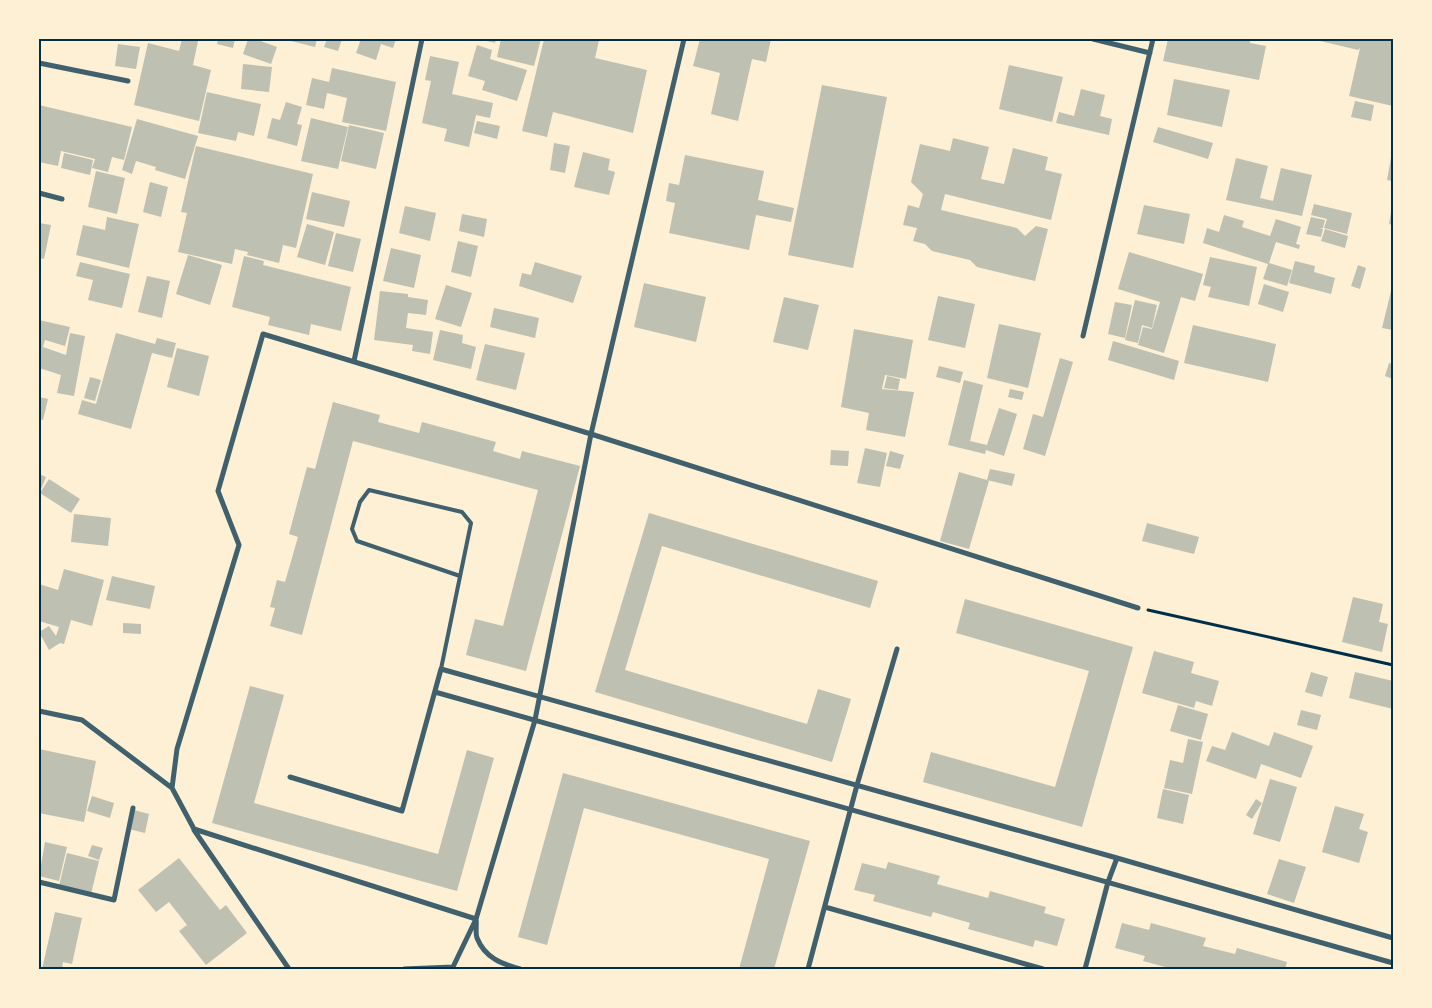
<svg xmlns="http://www.w3.org/2000/svg" width="1432" height="1008" font-family="'Asap Condensed',sans-serif">
	<style>
		.building { fill: #bec0b2 }
		.lines { fill: none; stroke-linecap: round; stroke-linejoin: round }
		.path { stroke: #003049; stroke-width: 3 }
		.service { stroke: #3f606c; stroke-width: 4 }
		.minor { stroke: #3f606c; stroke-width: 5 }
		.neatline { fill: none; stroke: #003049; stroke-width: 2 }
	</style>
	<rect width="100%" height="100%" fill="#fdf0d5"/>
	<path class="building" d="M182 39 198 41 193 65 211 70 199 121 134 105 148 43 179 51Z
		M218 39H235L233 48 217 44Z
		M248 39H255L277 47 271 64 243 54Z
		M287 39H317L315 47 287 40Z
		M327 39H342L338 51 324 47Z
		M361 39H396L393 48 381 44 376 60 356 53Z
		M478 39H496L495 43Z
		M501 39H541L534 66 497 57Z
		M544 39H593L599 40 595 58 647 70 633 133 553 112 547 137 522 131Z
		M700 39H771L766 62 752 59 738 121 711 114 720 73 693 66Z
		M1168 39H1250V43L1266 46 1259 80 1163 61Z
		M1312 39H1393V106L1349 96 1360 48 1358 50Z
		M118 44 140 47 136 69 115 66Z
		M477 45 492 50 490 59 527 70 517 101 482 90 485 81 468 76Z
		M430 56 459 62 452 94 493 103 490 118 476 115 469 147 444 141 447 129 422 123 431 81 425 80Z
		M243 64 272 67 269 92 241 89Z
		M1009 65 1063 77 1052 122 999 109Z
		M332 68 396 82 386 131 342 122 347 98 327 93 324 109 306 105 312 78 329 82Z
		M1174 79 1230 90 1222 127 1167 115Z
		M822 85 887 97 853 268 788 255Z
		M1081 89 1105 95 1100 116 1112 119 1109 135 1056 123 1059 112 1074 116Z
		M207 92 261 104 254 136 238 132 236 141 198 133Z
		M1355 101 1374 105 1371 121 1351 117Z
		M286 102 302 107 297 124 302 125 297 146 267 138 272 118 280 120Z
		M39 105 132 127 124 160 112 157 108 172 92 168 95 159 61 151 58 166 39 162Z
		M311 118 348 127 338 169 301 161Z
		M137 119 198 136 185 179 155 170 156 167 136 161 132 174 122 170Z
		M477 121 500 126 497 139 474 133Z
		M349 125 384 133 376 169 341 161Z
		M1158 127 1213 143 1208 159 1153 142Z
		M953 138 989 147 981 179 1004 184 1013 148 1048 157 1045 170 1062 174 1051 220 945 194 941 210 1017 228 1025 236 1036 226 1048 229 1035 281 977 267 970 260 932 251 925 244 913 241 917 228 903 225 908 205 919 208 923 194 911 182 920 144 950 151Z
		M554 143 570 146 565 173 550 170Z
		M196 146 313 174 296 248 283 245 279 263 247 255 248 252 235 249 232 264 178 252 187 213 181 212Z
		M583 152 610 159 608 170 615 172 609 195 574 187Z
		M1392 152H1393V181L1387 180Z
		M64 153 93 160 90 175 61 168Z
		M685 155 764 171 758 200 794 208 791 222 756 215 749 250 669 233 675 203 666 201 669 183 679 185Z
		M1236 158 1268 166 1260 198 1273 201 1281 168 1312 175 1302 216 1226 200Z
		M96 171 125 178 117 214 88 207Z
		M150 182 168 187 161 217 143 212Z
		M312 192 350 201 344 227 306 219Z
		M1314 204 1352 213 1347 234 1324 228 1327 219 1311 215Z
		M1144 205 1190 214 1184 244 1137 234Z
		M405 206 436 213 430 241 399 233Z
		M1392 206H1393V225L1389 224Z
		M462 214 487 219 484 237 459 231Z
		M1224 215 1244 221 1242 227 1270 236 1276 219 1301 227 1296 244 1300 245 1299 249 1276 242 1269 263 1292 270 1287 286 1263 279 1268 264 1203 243 1207 228 1219 232Z
		M107 217 139 224 129 268 76 255 83 225 105 230Z
		M1311 217 1325 220 1323 228H1320L1323 229 1321 237 1306 234Z
		M39 223 51 225 44 259 39 258Z
		M307 224 334 232 325 265 297 257Z
		M1325 229 1348 236 1345 248 1321 241Z
		M336 233 361 239 353 272 328 266Z
		M458 241 478 246 471 277 451 272Z
		M391 248 421 255 414 288 383 281Z
		M1129 252 1203 274 1195 301 1181 297 1164 353 1138 345 1143 327 1152 329 1160 302 1118 289Z
		M188 255 222 265 210 305 176 294Z
		M244 256 264 261 263 265 351 287 341 331 311 324 309 335 268 325 270 317 232 307Z
		M1210 257 1257 267 1249 306 1208 297 1211 287 1203 285Z
		M1295 261 1315 266 1314 272 1335 278 1331 294 1289 283Z
		M80 262 130 274 122 308 88 300 93 280 76 276Z
		M535 262 582 276 573 303 519 286 522 273 531 275Z
		M1358 265 1366 268 1360 289 1351 286Z
		M147 276 170 281 162 318 138 312Z
		M644 283 706 297 696 342 634 327Z
		M1264 284 1289 292 1283 312 1258 304Z
		M446 285 472 293 461 327 435 319Z
		M1392 287H1393V330L1382 328Z
		M380 291 408 294V297L428 300 426 315 408 313 406 328 433 332 430 354 412 351 413 345 374 340Z
		M938 296 975 304 965 348 928 340Z
		M784 297 819 305 808 350 773 342Z
		M1135 300 1157 305 1152 328 1142 325 1138 343 1125 340Z
		M1115 302 1132 305 1125 338 1108 334Z
		M494 308 539 318 535 338 490 327Z
		M39 320 70 327 65 346 45 340 43 347 66 355 70 333 85 336 74 396 57 393 61 375 39 368Z
		M999 324 1041 333 1028 388 987 378Z
		M1193 325 1276 344 1268 382 1184 363Z
		M854 329 913 340 906 379 885 375 882 389 914 392 905 437 866 430 869 413 841 407Z
		M440 330 463 335 462 343 476 347 471 369 433 360Z
		M116 333 155 344 157 338 176 343 172 358 152 353 131 429 78 414 82 400 96 404Z
		M1113 341 1179 361 1174 380 1108 360Z
		M485 344 525 353 516 390 476 380Z
		M177 348 209 356 199 396 167 387Z
		M1060 358 1073 362 1045 456 1023 449 1033 414 1043 417Z
		M1389 363 1393 364V379L1385 376Z
		M939 366 963 372 960 383 936 377Z
		M887 376 900 379 898 390 884 388Z
		M90 377 101 380 95 401 84 398Z
		M964 380 983 385 970 441 987 445 999 408 1017 414 1004 456 986 450 985 454 948 445Z
		M1010 389 1024 392 1022 400 1008 397Z
		M39 397 48 399 43 420 39 419Z
		M333 402 380 415 378 422 419 433 422 422 496 442 493 451 520 459 522 451 580 466 526 671 466 655 475 619 503 626 538 490 353 441 302 635 270 626 275 608 270 607 277 580 285 582 298 537 289 534 307 467 315 469Z
		M865 448 887 453 880 487 857 483Z
		M831 450 849 451 848 466 830 465Z
		M890 451 904 455 900 469 886 466Z
		M990 469 1015 474 1012 486 987 480 989 481 969 549 940 541 959 472 987 480Z
		M39 474 46 477 39 494Z
		M49 479 80 499 71 513 40 493Z
		M649 513 878 581 870 608 662 546 625 670 807 724 818 689 851 699 832 762 595 692Z
		M74 514 111 518 108 546 71 542Z
		M1147 523 1199 537 1194 554 1142 541Z
		M64 569 104 580 92 626 71 620 64 644 60 643 49 650 39 632 49 626 56 636 59 627 39 621V584L58 590Z
		M112 576 155 586 150 609 106 600Z
		M1353 597 1383 604 1379 622 1388 624 1382 652 1342 642Z
		M965 599 1133 647 1082 827 923 782 931 752 1055 787 1089 671 956 633Z
		M123 623 141 624V634L123 633Z
		M1154 651 1194 662 1191 673 1219 681 1212 706 1196 701 1194 708 1142 693Z
		M1311 672 1328 677 1322 697 1305 692Z
		M1355 672 1393 681V709L1349 698Z
		M250 686 284 695 254 803 438 854 467 750 494 758 457 891 212 823Z
		M1178 705 1208 714 1201 740 1170 731Z
		M1301 710 1321 715 1317 730 1297 725Z
		M1232 732 1269 746 1274 732 1313 746 1301 778 1261 764 1256 779 1206 761 1212 746 1225 750Z
		M1188 739 1203 742 1192 794 1164 788 1170 760 1183 763Z
		M39 749 96 761 84 822 39 813Z
		M563 773 810 841 774 969H739L769 859 584 808 547 945 518 937Z
		M1270 779 1297 787 1280 842 1253 834Z
		M1163 789 1189 795 1183 824 1157 818Z
		M92 796 114 803 110 818 87 811Z
		M1256 799 1262 803 1252 819 1246 815Z
		M1335 806 1364 814 1359 829 1368 832 1359 863 1322 852Z
		M134 810 149 814 145 833 129 829Z
		M45 842 67 847 59 881 39 876Z
		M92 845 103 848 99 860 88 856Z
		M67 853 99 861 91 894 59 886Z
		M179 858 220 910 226 905 247 933 206 965 179 931 187 925 169 902 156 912 138 890Z
		M1279 859 1306 867 1294 903 1267 894Z
		M888 862 940 876 937 884 988 898 990 891 1046 907 1044 913 1065 919 1057 946 1035 940 1033 947 968 929 970 923 933 912 931 917 873 901 875 895 854 890 862 863 886 869Z
		M55 912 82 918 72 964 63 962 62 969H42Z
		M1122 923 1149 930 1151 923 1206 938 1203 946 1235 954 1237 948 1287 962 1285 969H1173L1143 961 1145 956 1115 948Z"/>
	<g class="lines">
		<path class="path" d="M1148 610 1393 665"/>
		<path class="service" d="M441 669 471 523 462 512 369 490 360 502 352 529 357 541 460 576"/>
		<path class="minor" d="M1093 39 1150 53
			M39 63 128 81
			M39 193 62 199
			M1083 336 1153 39
			M354 361 422 39
			M435 692 1393 963
			M39 711 82 720 172 788 194 829 476 919 452 969
			M290 777 402 811 441 669 1117 858 1393 938
			M172 788 177 749 239 545 218 491 263 334 591 434 1138 608
			M194 830 289 969
			M39 882 114 900 133 808
			M825 907 1043 969
			M404 969 453 967
			M520 969C502 964 485 958 477 938 475 933 477 925 476 919L535 720 591 434 684 39
			M808 969 857 785 897 649
			M1085 969 1108 882 1117 858"/>
	</g>
	<rect width="1432" height="1008" fill="none" stroke="#fdf0d5" stroke-width="80"/>
	<rect x="40" y="40" width="1352" height="928" class="neatline"/>
</svg>
